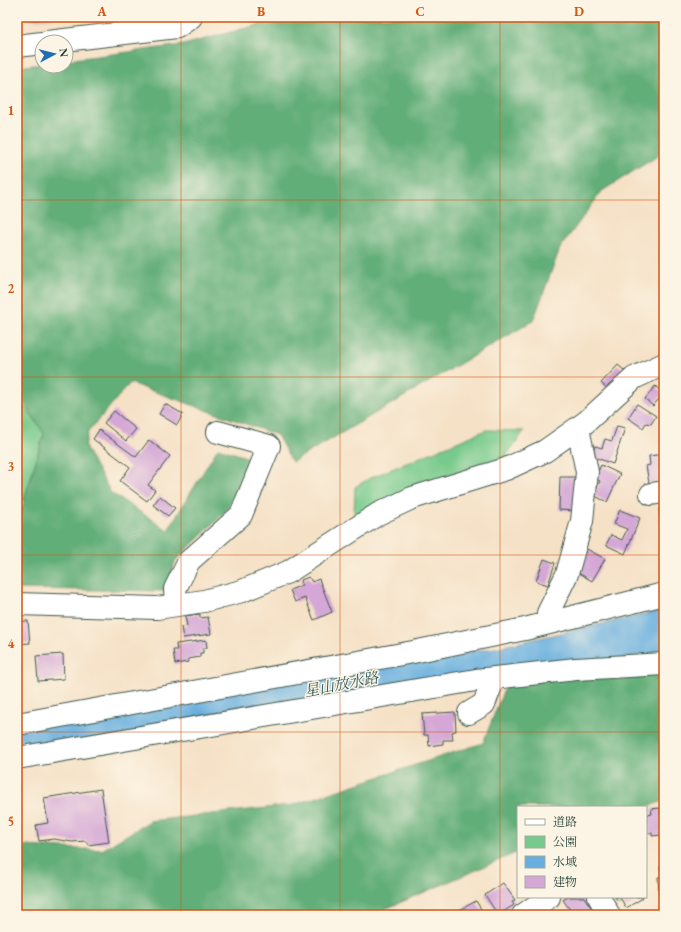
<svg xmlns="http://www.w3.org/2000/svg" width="681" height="932" font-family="'EB Garamond','Noto Serif JP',serif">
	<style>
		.green { fill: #78ca8c; stroke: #4c8460 }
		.forest { fill: #62ae78; stroke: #407656 }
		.water { fill: #68afdf; stroke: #44768a }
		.building { fill: #d4a7d6 }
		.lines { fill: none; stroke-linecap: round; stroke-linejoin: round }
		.minor-casing { stroke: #3f564a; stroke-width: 24 }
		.minor { stroke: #fff; stroke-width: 22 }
		.grid { fill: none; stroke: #d45610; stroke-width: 1; stroke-opacity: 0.55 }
		.labels { text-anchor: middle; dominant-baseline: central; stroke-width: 3; stroke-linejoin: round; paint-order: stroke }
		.water-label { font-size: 15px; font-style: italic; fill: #315a5f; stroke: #fcf5e5 }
		.neatline { fill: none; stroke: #d45610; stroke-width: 1.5 }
		.grid-label { font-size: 13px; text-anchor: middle; font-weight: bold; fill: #d45610 }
	</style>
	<rect width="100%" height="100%" fill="#fcf5e5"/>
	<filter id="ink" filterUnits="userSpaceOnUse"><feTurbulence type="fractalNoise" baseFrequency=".025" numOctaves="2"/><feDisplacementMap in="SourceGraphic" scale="8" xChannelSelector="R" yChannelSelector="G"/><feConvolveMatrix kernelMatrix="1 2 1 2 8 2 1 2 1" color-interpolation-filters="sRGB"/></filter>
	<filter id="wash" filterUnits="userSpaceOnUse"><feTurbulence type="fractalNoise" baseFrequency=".012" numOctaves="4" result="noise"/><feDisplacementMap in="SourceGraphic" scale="16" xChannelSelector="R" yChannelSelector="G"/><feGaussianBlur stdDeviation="0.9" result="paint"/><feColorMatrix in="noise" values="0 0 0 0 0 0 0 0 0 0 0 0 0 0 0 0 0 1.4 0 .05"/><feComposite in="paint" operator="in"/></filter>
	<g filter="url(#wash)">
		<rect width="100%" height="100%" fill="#f5e1c6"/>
		<path class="green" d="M17 396 44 433 24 501 17 494Z
			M486 430 524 431 503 460 347 525 354 515 355 487 370 478Z"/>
		<path class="forest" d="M287 17H664V152L602 191 560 248 533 321 292 462 277 435 130 383 88 432 85 447 111 493 168 530 218 448 253 459 226 511 175 561 167 591 17 589V524L44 434 17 391V67L42 64V66H66V60L183 45Z
			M664 655V801L645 807H518V852L371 915H17V841L24 846 102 850 150 821 293 805 483 743 512 669Z"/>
		<path class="water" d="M664 610V652L573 664 17 753V726L56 717 495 648Z"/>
		<g id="blocks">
			<path class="building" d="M31 17H54V18L31 20Z
				M618 365 625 371 608 389 601 383Z
				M655 386 664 393 653 406 645 399Z
				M165 404 183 414 177 425 159 414Z
				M637 404 656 416 651 424 646 423 643 428 628 418Z
				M114 411 136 429 126 441 104 423Z
				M617 426 625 428 613 464 591 456 595 446 602 448 605 439 612 441Z
				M99 430 136 457 149 440 170 456 148 485 155 490 147 501 120 481 130 467 93 439Z
				M664 454V481L649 483 646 466 650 465 649 456Z
				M601 465 620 474 607 502 593 495 600 481 595 478Z
				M560 477H577L575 511 559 510Z
				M160 496 175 508 168 516 153 505Z
				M664 509V533H662L659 510Z
				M620 510 640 518 625 554 606 545 611 535 622 540 627 529 614 524Z
				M587 549 605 559 592 581 575 571Z
				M544 559 555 563 548 585 536 581Z
				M309 577 312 582 319 579 332 612 314 620 305 598 295 602 290 590 302 585 301 580Z
				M200 614V618L208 617 211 634 183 638 181 627 187 626 185 616Z
				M28 621 30 643 17 644V622Z
				M206 640 207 648H203V653H200V657L188 659V662L175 664 173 650H177L176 644Z
				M63 654 64 679 38 681 36 656Z
				M455 712 456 731 452 732 453 740H443V744L429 746 428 735H424L422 714Z
				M101 789 109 842 88 845 86 841 72 842 54 839 39 841 36 825 48 823 44 798Z
				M660 808V814H664V846H662L661 835 652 836V833H647L646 830V815L652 814 651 809Z
				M660 866H664V894H659L658 877H661Z
				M503 883 515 900 512 902 514 905 498 915 485 895Z
				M568 897H584L592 909 584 915H574L563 900Z
				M615 897H643V898L626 908 621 899 618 901Z
				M476 901 484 914 461 915 458 911Z
				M549 910 553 915H542Z"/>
		</g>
	</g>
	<g filter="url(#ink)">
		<use href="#blocks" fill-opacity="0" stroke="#3f564a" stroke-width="1"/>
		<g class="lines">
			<defs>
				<path id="minor" d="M47 42 177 27 191 17
					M17 46 42 43
					M651 494 664 492
					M17 604 157 608 204 601 242 591 288 572 378 514 412 498 506 469 545 451 586 422 634 378 664 364
					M176 605 175 589 189 561 241 515 269 446 218 432
					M551 622 548 613 567 574 582 521 587 472 578 428
					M469 713 484 704 494 678
					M17 724 413 652 525 629 664 594
					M17 758 476 680 576 669 664 664
					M599 897 609 915
					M523 915 549 897"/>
			</defs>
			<use href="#minor" class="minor-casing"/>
			<use href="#minor" class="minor"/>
		</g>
	</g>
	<path class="grid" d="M181 17V915M340 17V915M500 17V915M17 200H664M17 377H664M17 555H664M17 732H664"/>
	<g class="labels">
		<g class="water-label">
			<text transform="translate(341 684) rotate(-11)">星山放水路</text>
		</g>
	</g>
	<rect width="681" height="932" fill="none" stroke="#fcf5e5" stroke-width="44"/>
	<rect x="517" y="806" width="130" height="92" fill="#fcf5e5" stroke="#a4ab9e"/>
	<rect x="525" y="819" width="20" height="6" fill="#ffffff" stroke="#a4ab9e"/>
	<text x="553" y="826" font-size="12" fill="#1f3d34">道路</text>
	<rect x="525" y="836" width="20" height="12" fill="#78ca8c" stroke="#a4ab9e"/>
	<text x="553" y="846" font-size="12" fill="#1f3d34">公園</text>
	<rect x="525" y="856" width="20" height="12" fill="#68afdf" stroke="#a4ab9e"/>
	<text x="553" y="866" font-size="12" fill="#1f3d34">水域</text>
	<rect x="525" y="876" width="20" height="12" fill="#d4a7d6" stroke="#a4ab9e"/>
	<text x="553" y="886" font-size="12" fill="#1f3d34">建物</text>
	<g transform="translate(54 54) rotate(83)"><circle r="19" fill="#fcf5e5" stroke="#a4ab9e"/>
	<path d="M0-3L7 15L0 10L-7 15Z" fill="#1f6fb2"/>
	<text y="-6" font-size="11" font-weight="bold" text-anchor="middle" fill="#1f3d34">N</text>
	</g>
	<rect x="22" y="22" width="637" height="888" class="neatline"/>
	<g class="grid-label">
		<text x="102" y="16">A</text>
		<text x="261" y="16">B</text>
		<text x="420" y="16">C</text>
		<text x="579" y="16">D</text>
		<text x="11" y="115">1</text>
		<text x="11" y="293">2</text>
		<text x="11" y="471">3</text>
		<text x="11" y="648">4</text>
		<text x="11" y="826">5</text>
	</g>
</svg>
